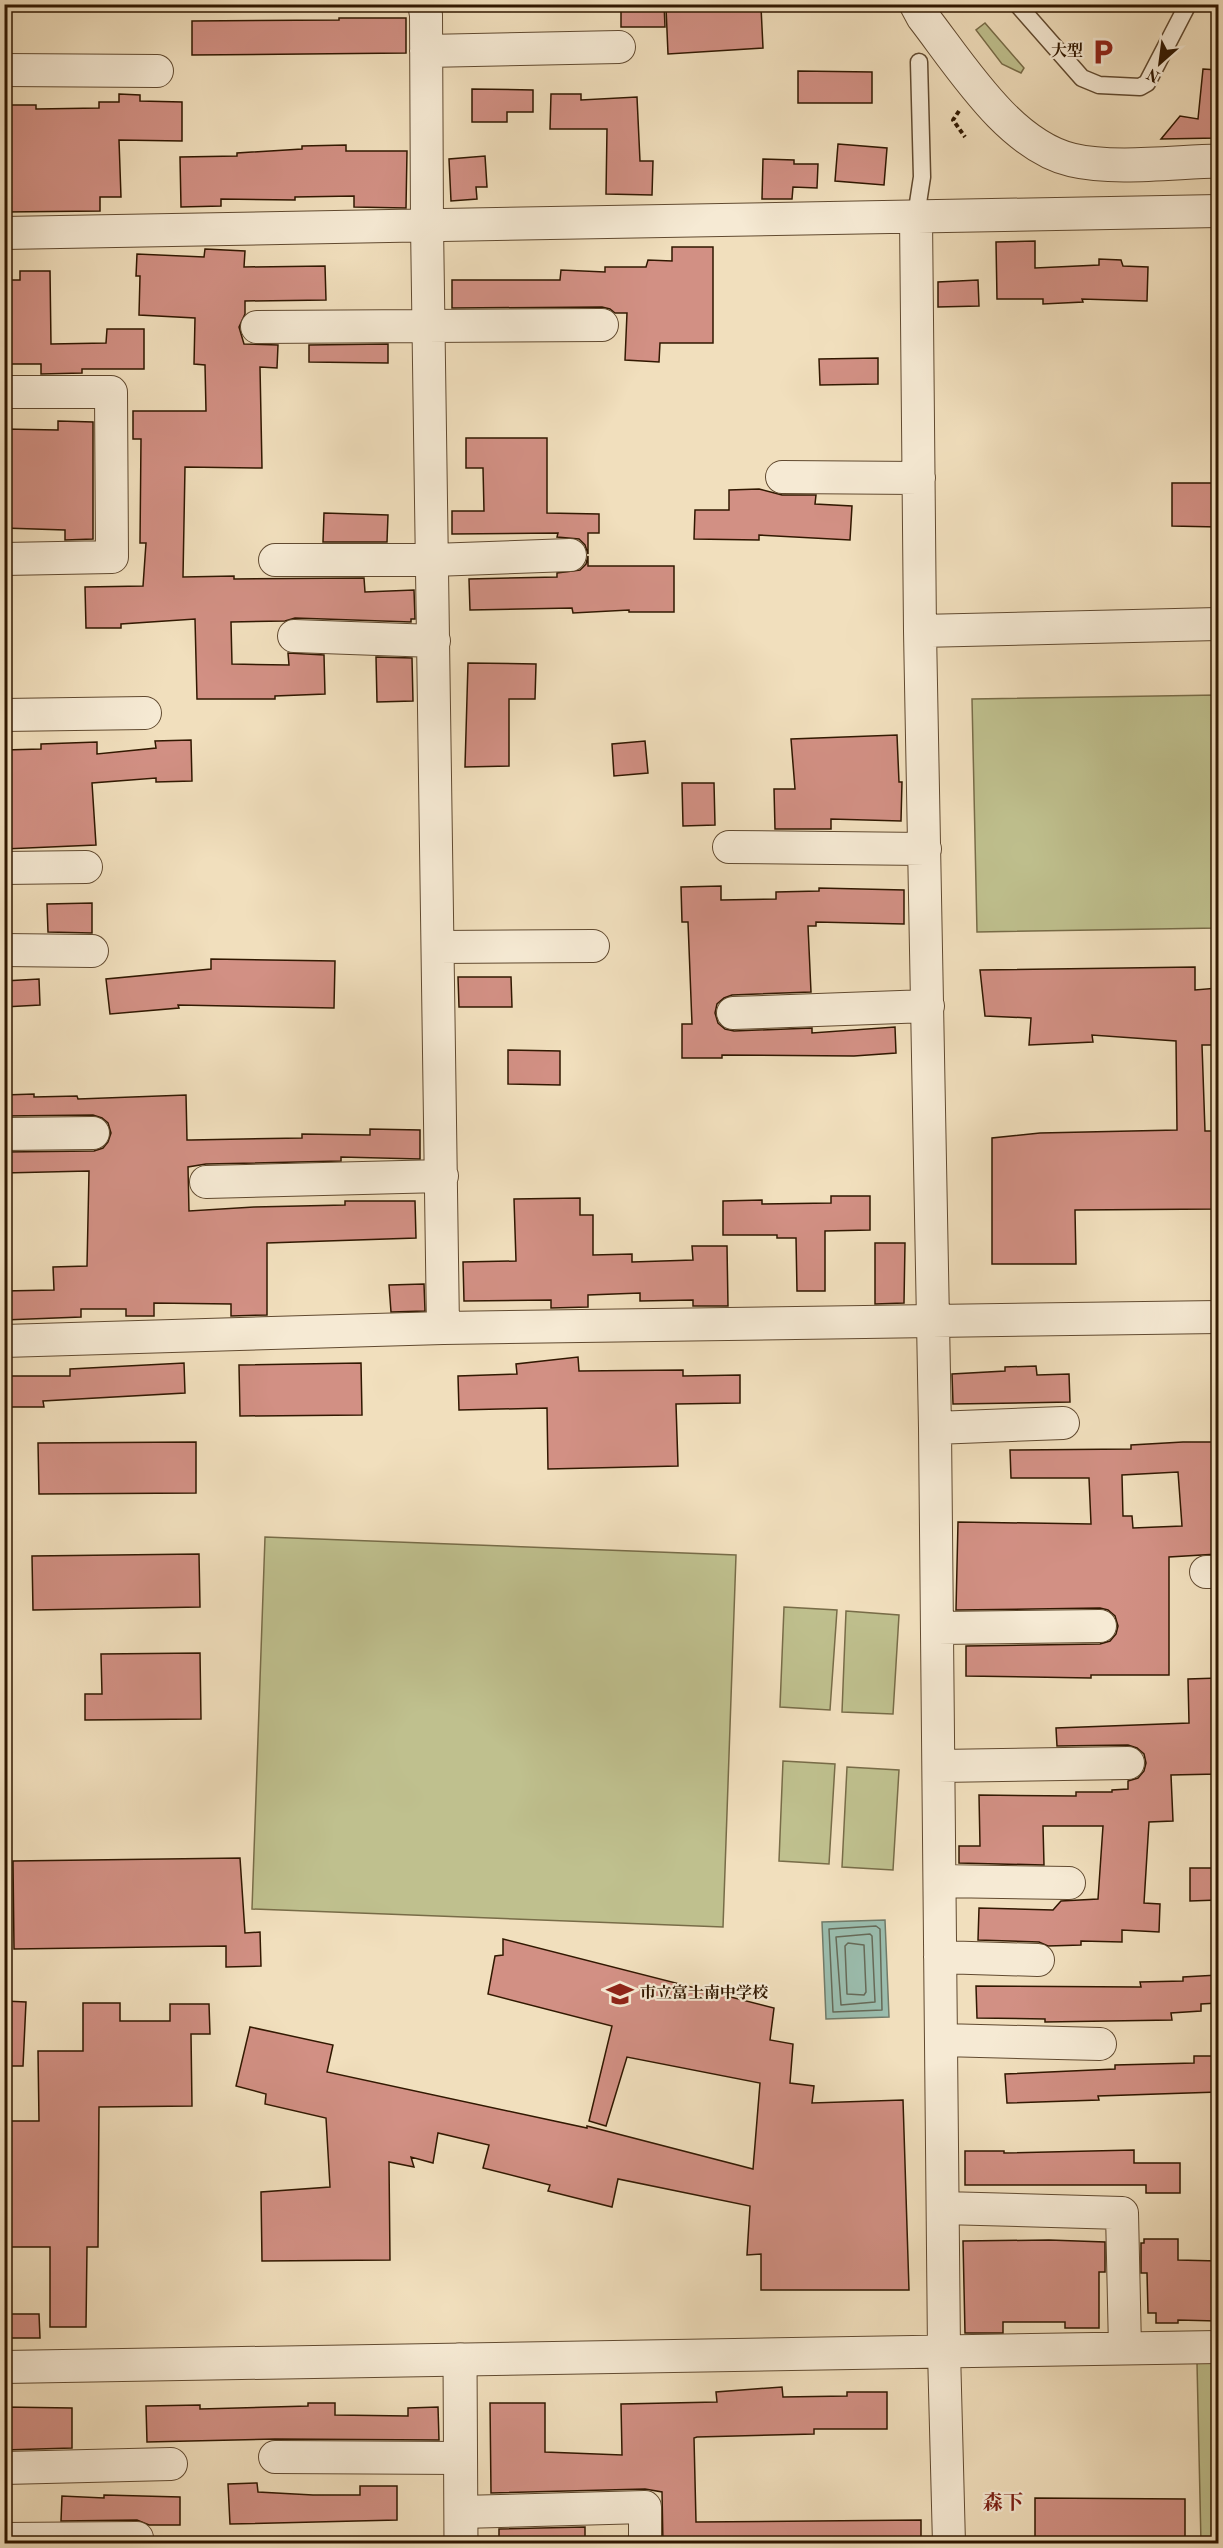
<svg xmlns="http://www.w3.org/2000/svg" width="1223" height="2548" font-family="'Old Standard TT','Noto Serif JP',serif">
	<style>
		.green { fill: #bfc08e; stroke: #786c48; stroke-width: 1.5 }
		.water { fill: #9bbdae; stroke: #717b69; stroke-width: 1.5 }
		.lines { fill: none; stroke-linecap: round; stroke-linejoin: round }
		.shore { stroke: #666a58; stroke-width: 1.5 }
		.building { fill: #d29084; stroke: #311801; stroke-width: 1.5; fill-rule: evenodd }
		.service-casing { stroke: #614a30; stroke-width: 19 }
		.minor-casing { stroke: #614a30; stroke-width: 34 }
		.tertiary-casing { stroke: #614a30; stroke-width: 35 }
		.path { stroke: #311801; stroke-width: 4; stroke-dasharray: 4.5 3; stroke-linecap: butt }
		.service { stroke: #f6ead4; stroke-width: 16 }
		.minor { stroke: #f6ead4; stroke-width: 32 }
		.tertiary { stroke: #f6ead4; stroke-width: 33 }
		.labels { text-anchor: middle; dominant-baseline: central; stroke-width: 4.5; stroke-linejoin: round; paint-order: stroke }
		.poi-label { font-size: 16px; font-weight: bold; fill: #311801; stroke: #f6ead4; text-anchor: end }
		.quarter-label { font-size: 20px; font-weight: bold; fill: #7a1f14; stroke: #f6ead4 }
	</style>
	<rect width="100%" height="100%" fill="#f1dfbd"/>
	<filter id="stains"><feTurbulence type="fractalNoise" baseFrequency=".00333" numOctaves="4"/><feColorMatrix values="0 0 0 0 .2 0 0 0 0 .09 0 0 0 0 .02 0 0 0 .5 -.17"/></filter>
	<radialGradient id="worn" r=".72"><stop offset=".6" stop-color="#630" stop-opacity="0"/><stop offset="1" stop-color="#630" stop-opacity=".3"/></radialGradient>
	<path class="green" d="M985 23 1024 68 1021 73 1002 64 976 30Z
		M1218 695V928L977 932 972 699Z
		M265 1537 736 1555 723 1927 252 1909Z
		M784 1607 837 1610 830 1710 780 1707Z
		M846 1611 899 1615 893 1714 842 1712Z
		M783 1761 835 1764 829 1864 779 1861Z
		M847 1767 899 1770 893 1870 842 1867Z
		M1197 2363H1218V2543H1201Z"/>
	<path class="water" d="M885 1920 889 2017 826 2019 822 1922Z"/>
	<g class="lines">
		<path class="shore" d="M876 1926 880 1929 882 2010 833 2012 829 1929Z
			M870 1934 872 1936 875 2002 841 2005 836 1937Z
			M848 1943 864 1945 866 1992 864 1995 847 1994 845 1946Z"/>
	</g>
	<path class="building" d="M621 4H664L665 27H621Z
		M697 6 698 10 761 7 763 48 668 54 666 7Z
		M339 18H406V53L192 55V21L339 20Z
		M1203 69 1218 70V138L1161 139 1180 116 1198 119Z
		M798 71 872 72V103H798Z
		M472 89 533 90V112H507V122H472Z
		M119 94 140 95V101L182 102V141L119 140 121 197H100V211L4 212V148H8L9 105H36V109L99 108V102H119Z
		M551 94H581V100L637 97 640 161H653L652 195 606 194 607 129H550Z
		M838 144 887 148 884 185 835 181Z
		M346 145V151H407L406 208 354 207V196L295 197V200L221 199V206L181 207 180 157 237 156V153L302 149V146Z
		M485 156 487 187H476L477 199 451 201 449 159Z
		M763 159 794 160V164H818L817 188 793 187 792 199H762Z
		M1035 241V268L1099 265V259L1121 260 1123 266 1148 267 1147 301 1082 299 1083 302 1043 304V299H997L996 242Z
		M672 247H713V343H660L659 362 625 360 627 313H615L610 309 602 307 452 308V280H560L561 270 605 272V267H646L648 260 672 261Z
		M205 249 245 251 244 267 325 266 326 300 245 301V314L239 327 244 344 278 345 277 368 260 367 262 468 185 467 183 577 234 576V579L364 578 365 592 414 590 415 619H411V622L295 618 285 621 231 622 232 664 289 665 288 653 324 655 325 694 275 696V699H197L195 619 121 624V628H86L85 587 143 586 146 543H140L141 439H133V411H206L205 365 194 364 195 318 139 315 140 276H136L137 254 204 257Z
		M20 271H50L51 344 106 343 107 329H144V369H82V373L41 374V364H4V280H20Z
		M978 280 979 306 938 307V282Z
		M388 344V363L309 362V345Z
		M878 358V384L820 385 819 359Z
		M58 421 93 422V539L65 540V530L4 528V429L58 430Z
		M466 438H547V513L599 514V533H588V554L585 545 579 539 557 537 558 533 452 534V511H484L483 468H466Z
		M1172 483H1218V527L1172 526Z
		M759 489 782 495H816L815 504 852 506 850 540 759 535V540L694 539 695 510H729V490Z
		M324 513 388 515 387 542H323Z
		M588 556V566H674V612H629V610L573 613 572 608 470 610 469 579 557 577V573L580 570 586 564Z
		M376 657 412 658 413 701 377 702Z
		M468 663 536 664 535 699H509V766L465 767Z
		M897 735 899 782H902L901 821 831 819V829H775L774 789H795L791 739Z
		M191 740 192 781 156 782V778L92 783 96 845 4 849V750L41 749V744L97 742V754L156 748 155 741Z
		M645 741 648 773 614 776 612 744Z
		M682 783H714L715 825 683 826Z
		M721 886V900L776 899V892L819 891V888L904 890V924L816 922V926H808L811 992 732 995 724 998 717 1004 715 1013 718 1023 725 1029 734 1031 812 1028V1033L895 1027 896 1053 854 1056 722 1055V1058H682V1024H692L688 922H682L681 887Z
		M92 903V933L48 932 47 904Z
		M211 959 335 961 334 1008 178 1005 179 1008 110 1014 106 979 211 969Z
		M1195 967V990L1218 988V1045H1202L1205 1131H1218V1209L1075 1210 1076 1264H992V1138L1040 1133 1177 1130 1176 1041 1092 1035 1093 1042 1029 1045 1031 1018 985 1016 980 970Z
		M458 977H511L512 1007H459Z
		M39 979 40 1005 4 1007V981Z
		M508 1050 560 1051V1085L508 1084Z
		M34 1094V1097L77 1096 78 1099 186 1095 187 1140H191L302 1138V1134L370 1135V1129L420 1130V1159L341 1157V1161L206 1164 188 1167 189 1211 254 1207 345 1205V1201H415L416 1238 267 1243V1315L231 1316V1304L154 1303V1316H126V1309H81V1317L4 1320V1291L54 1290 53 1267 87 1266 89 1171 4 1173V1152L94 1151 103 1148 108 1142 111 1133 108 1123 102 1118 93 1115 4 1116V1095Z
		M831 1196H870V1230L825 1231V1291H797L796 1238H777V1235H723V1201L762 1200V1204L831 1203Z
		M580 1198V1215H593V1255L632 1254V1262L693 1260 692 1246H727L728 1306H693V1300L640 1301V1293L588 1295V1307L551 1308V1300L464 1301 463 1262 516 1261 514 1199Z
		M875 1243H905L904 1303 875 1304Z
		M424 1284 425 1311 391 1312 389 1285Z
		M578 1357 579 1371 683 1370V1376L740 1375V1403L676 1404 678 1466 548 1469 547 1408 459 1410 458 1376 517 1374 516 1364Z
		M184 1363 185 1393 43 1401 44 1407H4V1376H70V1369Z
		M361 1363 362 1415 240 1416 239 1365Z
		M1036 1366 1037 1375 1069 1374 1070 1402 953 1404 952 1374 1005 1371V1367Z
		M196 1442V1493L39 1494 38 1443Z
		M1183 1442H1216L1218 1554 1169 1557V1675H1091V1678L966 1676V1646L1100 1644 1110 1641 1116 1634 1118 1626 1115 1616 1108 1610 1100 1608 956 1610 958 1522 1091 1524 1089 1478H1011L1010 1450 1131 1449V1445ZM1178 1472 1182 1526 1133 1528 1132 1516H1123L1122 1475Z
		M199 1554 200 1607 33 1610 32 1556Z
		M200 1653 201 1719 85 1720V1694H102L101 1654Z
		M1218 1678V1774L1171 1775 1173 1821 1149 1822 1144 1903 1160 1904 1159 1932 1122 1930V1942L1081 1941V1945L1048 1946 1039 1942 978 1940 979 1908 1053 1910 1061 1901 1098 1899 1103 1826H1043L1044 1865 959 1863V1846H980L979 1795 1076 1796V1792H1112V1790L1128 1789V1781L1138 1778 1144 1771 1146 1763 1144 1754 1137 1748 1128 1745 1057 1746 1056 1728 1189 1723 1188 1679Z
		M240 1858 245 1933 260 1932 261 1966 226 1967V1946L14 1949 13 1861Z
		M1190 1868H1218V1900L1190 1901Z
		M503 1939 774 2008 770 2040 793 2044 790 2083 814 2086 812 2103 903 2100 909 2290H761V2254L747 2255 750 2206 618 2179 612 2207 548 2191 550 2185 483 2168 489 2145 438 2133 433 2163 411 2157 414 2167 389 2162 390 2260 262 2261 261 2192 330 2187 326 2118 265 2104 266 2094 236 2086 250 2027 333 2045 327 2072 587 2128V2126L753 2169 760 2083 627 2057 606 2126 589 2121 612 2026 488 1994 495 1956 503 1955Z
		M1218 1975V2003L1201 2004V2011L1171 2013 1172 2020 1045 2022V2019L977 2018 976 1986 1141 1987 1140 1982 1183 1981V1977Z
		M4 2001 26 2002 23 2066H4Z
		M83 2003H120V2021H170V2004H209L210 2034H191L192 2106 99 2107 98 2247H87L86 2327H50V2247H4V2121H39L38 2051H83Z
		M1194 2056H1218V2092L1098 2096 1099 2100 1007 2103 1005 2074 1115 2069V2065L1194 2063Z
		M1134 2150V2163H1180V2193H1146V2185H965V2151H1004V2153Z
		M1144 2239H1178V2260L1218 2261 1217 2321 1178 2320V2323H1156V2313H1148L1147 2273H1141V2243H1144Z
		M1049 2240 1105 2242V2272H1099V2328H1065V2322H1003V2333H965L963 2241Z
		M4 2314H39L40 2338H4Z
		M782 2387 783 2397 847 2396V2392H887V2429H814V2434L697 2437 694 2438 696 2522 921 2520V2544H663L662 2492 645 2489 491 2493 490 2403H545V2452L622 2455 621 2404 717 2402 716 2392Z
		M308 2403H335V2415L408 2416V2408L438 2407 439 2440 275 2439 147 2442 146 2406 200 2405V2409L308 2406Z
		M4 2407 72 2408V2448L4 2450Z
		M257 2483 258 2492 313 2495H360V2486H397V2520L230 2524 228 2484Z
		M104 2495 180 2497V2525H149L137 2520 61 2521 62 2496 104 2498Z
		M1035 2498 1185 2499V2544H1035Z
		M585 2527V2544H499V2529Z"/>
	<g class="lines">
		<defs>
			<path id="service" d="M1017 4 1082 78 1099 85 1140 87 1147 83 1188 4
				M916 216 922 177 919 62"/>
			<path id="minor" d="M424 4 426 15 427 225 443 1328
				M426 51 619 47
				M4 70 157 71
				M916 216 920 631 935 1428 944 2351 949 2544
				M4 233 1218 211
				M257 327 602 325
				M4 392H111L112 557 4 559
				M782 477 919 478
				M275 560H433L570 555
				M920 631 1218 624
				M294 636 434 641
				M4 715 145 713
				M729 847 925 849
				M4 868 86 867
				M439 947 593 946
				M4 950 92 951
				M733 1013 928 1006
				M4 1134 93 1133
				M206 1182 442 1176
				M4 1341 443 1328 1218 1317
				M935 1428 1063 1423
				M1206 1572H1218
				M938 1628 1100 1626
				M939 1766 1128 1763
				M940 1881 1069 1883
				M940 1957 1038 1960
				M942 2040 1100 2044
				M943 2208 1122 2213 1125 2348
				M4 2367 1218 2347
				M275 2457 460 2458
				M4 2468 171 2464
				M461 2512 645 2507V2544
				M4 2539 137 2538"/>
			<path id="tertiary" d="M916 4 923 17C961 66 1009 145 1072 160 1114 170 1174 162 1218 161
				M460 2360 461 2544"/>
		</defs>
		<use href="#service" class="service-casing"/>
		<use href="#minor" class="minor-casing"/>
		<use href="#tertiary" class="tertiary-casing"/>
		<path class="path" d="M959 111 953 120 965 137"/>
		<use href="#service" class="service"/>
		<use href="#minor" class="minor"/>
		<use href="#tertiary" class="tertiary"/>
	</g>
	<defs>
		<symbol id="parking-bare" viewBox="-9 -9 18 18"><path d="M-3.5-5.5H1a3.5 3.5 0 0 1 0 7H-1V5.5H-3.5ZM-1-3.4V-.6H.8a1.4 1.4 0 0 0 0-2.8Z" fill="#8f2418" stroke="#f6ead4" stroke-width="2.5" paint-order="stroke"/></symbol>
		<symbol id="school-bare" viewBox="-9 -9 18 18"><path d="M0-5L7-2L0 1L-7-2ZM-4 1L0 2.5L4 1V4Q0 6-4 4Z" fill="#8f2418" stroke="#f6ead4" stroke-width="2.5" paint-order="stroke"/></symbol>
	</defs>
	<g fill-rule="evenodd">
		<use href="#parking-bare" x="1084" y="33" width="38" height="38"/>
		<use href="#school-bare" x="601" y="1975" width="38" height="38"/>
	</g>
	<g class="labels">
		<g class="poi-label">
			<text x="1083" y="52">大型</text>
			<text x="640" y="1994" text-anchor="start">市立富士南中学校</text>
		</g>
		<g class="quarter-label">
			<text x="1003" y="2504">森下</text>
		</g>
	</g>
	<rect width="1223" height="2548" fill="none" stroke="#f1dfbd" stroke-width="24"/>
	<rect x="6" y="6" width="1211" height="2536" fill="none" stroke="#311801" stroke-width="3"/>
	<rect x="12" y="12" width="1199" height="2524" fill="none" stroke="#311801" stroke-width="1.5"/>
	<g transform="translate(1160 63) rotate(208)" stroke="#f6ead4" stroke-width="4.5" paint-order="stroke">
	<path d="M0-4.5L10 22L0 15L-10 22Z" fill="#311801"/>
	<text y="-9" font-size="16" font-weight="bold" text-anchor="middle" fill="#311801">N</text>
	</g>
	<rect width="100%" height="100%" filter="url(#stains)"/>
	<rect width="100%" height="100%" fill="url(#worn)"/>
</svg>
